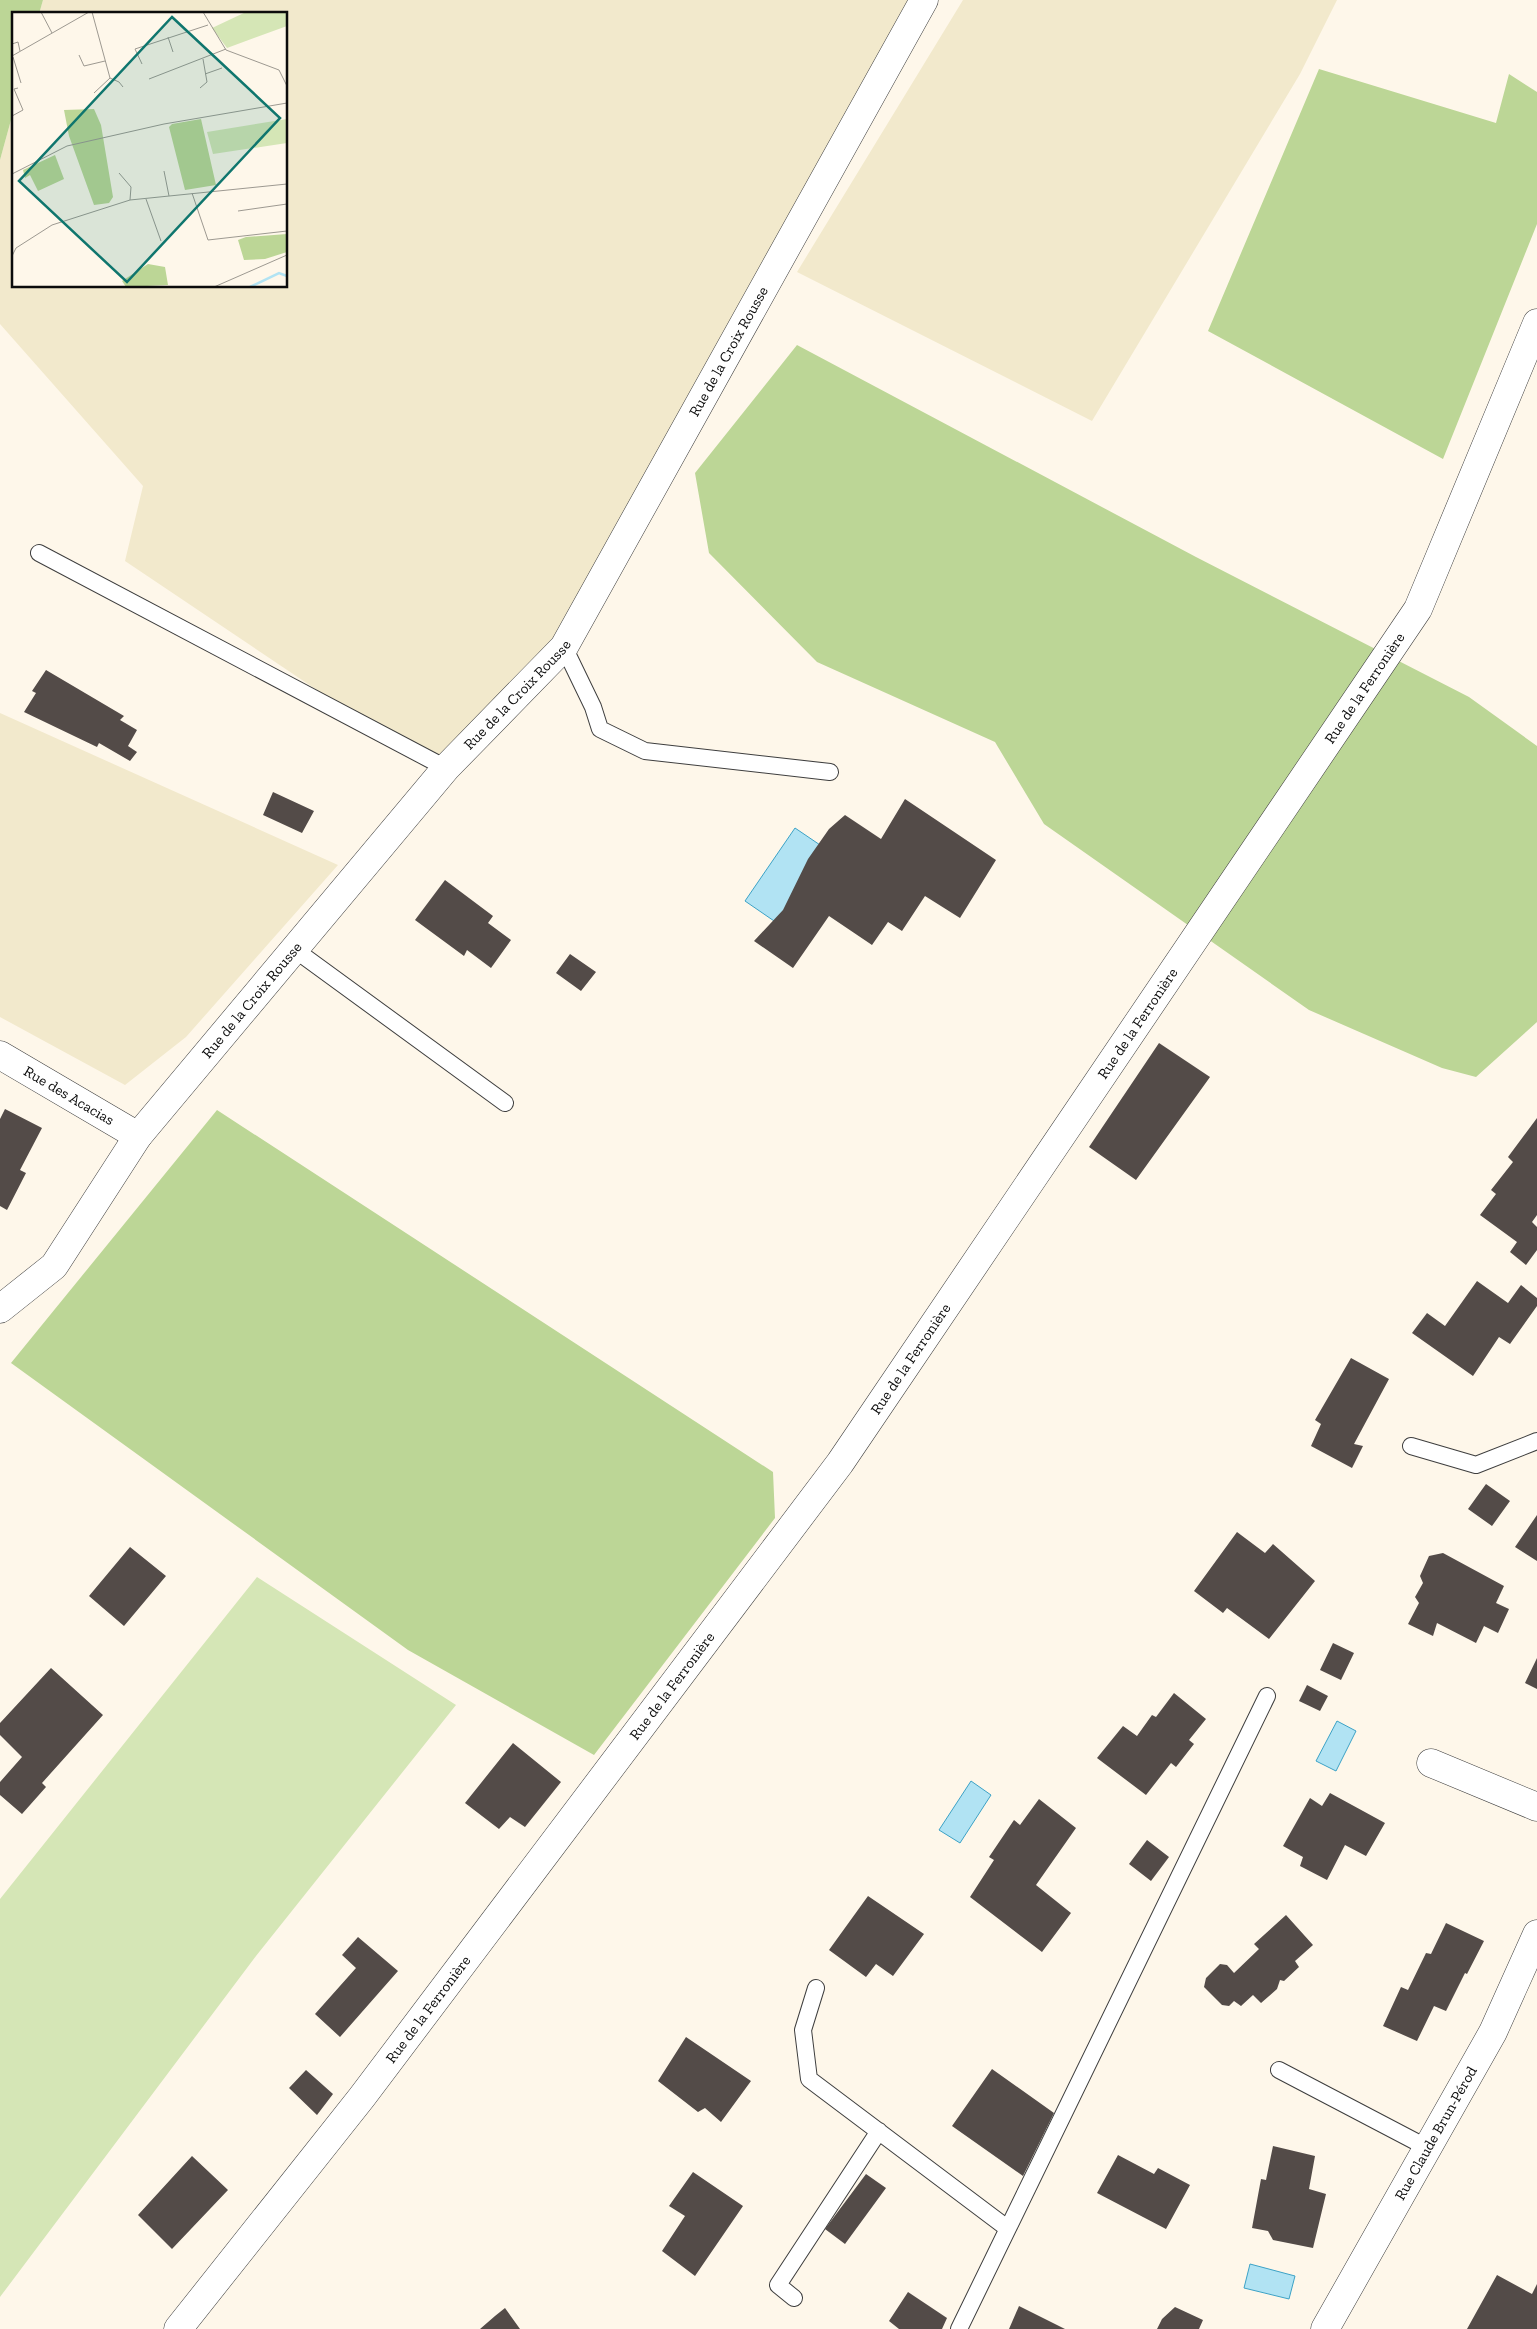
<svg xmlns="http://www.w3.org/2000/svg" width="1537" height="2329" font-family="'Zilla Slab',serif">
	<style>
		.farmland { fill: #f2e9cc }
		.green { fill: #d5e6b6 }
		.forest { fill: #bcd696 }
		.water { fill: #b1e3f3; stroke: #3ca2c6 }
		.building { fill: #534b48 }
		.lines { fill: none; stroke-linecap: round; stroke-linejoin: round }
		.service-casing { stroke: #3e3e3e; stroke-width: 18 }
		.minor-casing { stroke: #3e3e3e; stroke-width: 29 }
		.service { stroke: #fff; stroke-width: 16 }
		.minor { stroke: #fff; stroke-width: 28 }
		.labels { text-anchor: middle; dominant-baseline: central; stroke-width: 5; stroke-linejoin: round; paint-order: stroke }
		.street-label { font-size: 15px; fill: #0b0b0b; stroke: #fff }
		.inset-river { fill: none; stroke: #b1e3f3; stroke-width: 2.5 }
		.inset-road { fill: none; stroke: #9d9991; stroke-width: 1 }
		.view { fill: #0f766e; fill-opacity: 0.15; stroke: #0f766e; stroke-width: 2.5 }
		.inset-edge { fill: none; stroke: #0b0b0b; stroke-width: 2.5 }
	</style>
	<rect width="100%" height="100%" fill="#fef7ea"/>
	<path class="farmland" d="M43 0H935L551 671 442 774 125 561 143 486 0 324V160L14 109V286H286V14H39Z
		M963 0H1337L1300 74 1092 421 797 272Z
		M0 713 338 865 186 1037 125 1085 0 1017Z"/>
	<path class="green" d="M257 1577 456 1705 256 1956 0 2297V1899Z"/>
	<path class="forest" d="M0 0H43L39 14H14V109L0 160Z
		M1319 69 1496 123 1509 74 1537 92V224L1443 459 1208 331Z
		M797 345 1196 557 1469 697 1537 746V1022L1476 1077 1442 1068 1309 1010 1044 824 995 742 817 662 709 553 695 473Z
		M217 1110 773 1472 775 1518 594 1755 408 1650 11 1363Z"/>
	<path class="water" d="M795 828 826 849 777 923 745 901Z
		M1337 1721 1356 1731 1336 1771 1316 1761Z
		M971 1781 991 1795 960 1843 939 1830Z
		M1250 2264 1295 2276 1289 2299 1244 2288Z"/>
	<path class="building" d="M46 670 124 716 120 720 137 730 128 746 137 752 130 761 99 743 97 747 24 712 36 693 32 691Z
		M273 792 314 811 302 833 263 815Z
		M905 799 996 860 960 918 925 896 902 931 888 922 872 945 829 916 793 968 754 941 783 910 808 859 829 829 845 815 881 839Z
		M445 880 493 916 488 923 511 940 491 968 467 950 464 956 415 920Z
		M570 954 596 972 581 991 556 973Z
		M1159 1043 1210 1077 1136 1180 1089 1147Z
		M5 1109 42 1128 20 1170 26 1173 7 1210 0 1206V1119Z
		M1537 1118V1215L1532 1222 1537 1227V1250L1526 1265 1510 1252 1517 1242 1480 1215 1496 1194 1491 1190 1513 1162 1508 1157Z
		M1477 1281 1508 1303 1521 1285 1537 1298V1306L1510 1344 1499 1337 1473 1376 1412 1333 1427 1313 1445 1326Z
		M1351 1358 1389 1379 1354 1444 1363 1446 1352 1468 1311 1446 1321 1424 1315 1420Z
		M1486 1484 1510 1501 1492 1526 1468 1509Z
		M1537 1515V1561L1515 1547Z
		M1237 1532 1265 1553 1273 1544 1315 1581 1269 1639 1227 1608 1223 1613 1194 1591Z
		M130 1547 166 1576 124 1626 89 1596Z
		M1443 1553 1504 1586 1496 1603 1509 1609 1498 1633 1484 1626 1476 1643 1437 1623 1433 1636 1408 1624 1419 1603 1415 1597 1423 1583 1420 1576 1429 1556Z
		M1333 1643 1354 1653 1341 1680 1320 1670Z
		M1537 1658V1689L1525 1683Z
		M51 1668 103 1715 42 1783 46 1787 22 1814 0 1795V1782L22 1757 0 1735V1723Z
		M1307 1685 1328 1696 1320 1711 1299 1701Z
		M1174 1693 1206 1719 1189 1740 1194 1744 1176 1767 1171 1763 1146 1795 1097 1758 1123 1726 1137 1736 1152 1715 1156 1717Z
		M513 1743 561 1782 525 1827 510 1817 499 1829 465 1803Z
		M1330 1793 1385 1823 1366 1856 1345 1845 1327 1880 1300 1866 1303 1857 1283 1846 1310 1798 1322 1806Z
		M1039 1799 1076 1828 1036 1885 1071 1913 1042 1952 970 1897 994 1860 989 1857 1014 1820 1020 1825Z
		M1147 1840 1169 1857 1151 1881 1129 1864Z
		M868 1896 924 1934 893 1976 876 1964 866 1977 829 1950Z
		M1286 1915 1313 1945 1295 1961 1299 1967 1284 1981 1280 1980 1277 1989 1261 2003 1253 1995 1241 2006 1234 2001 1229 2006 1222 2005 1204 1987 1206 1978 1220 1964 1227 1965 1234 1973 1259 1949 1254 1944Z
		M1446 1923 1484 1941 1467 1974 1465 1973 1446 2011 1434 2006 1417 2041 1383 2026 1401 1987 1408 1990 1426 1953 1431 1954Z
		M358 1937 398 1971 340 2037 315 2014 356 1968 342 1955Z
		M686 2037 751 2081 721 2122 705 2108 698 2112 658 2081Z
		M992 2069 1054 2113 1023 2176 952 2126Z
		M306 2070 333 2094 317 2115 289 2088Z
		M1273 2146 1315 2156 1309 2189 1326 2194 1313 2248 1273 2240 1268 2231 1252 2228 1261 2179 1266 2180Z
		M1118 2155 1154 2174 1158 2168 1190 2185 1166 2229 1097 2193Z
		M192 2156 228 2190 172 2249 138 2215Z
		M693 2172 743 2206 695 2276 662 2251 685 2216 669 2206Z
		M866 2174 886 2188 845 2244 825 2229Z
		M1497 2275 1532 2294 1537 2284V2329H1467Z
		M908 2292 947 2318 942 2329H899L889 2321Z
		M1019 2306 1065 2329H1009Z
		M1175 2307 1203 2320 1199 2329H1157L1162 2319Z
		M505 2308 520 2329H480L495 2316Z"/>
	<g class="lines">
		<defs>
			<path id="service" d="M39 553 446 768
				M564 647 593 707 600 729 645 751 830 772
				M294 949 505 1103
				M1411 1446 1476 1465 1537 1441
				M816 1988 803 2030 809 2079 1007 2228
				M1279 2070 1426 2147
				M794 2298 778 2285 879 2131
				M959 2329 1267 1696"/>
			<g id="minor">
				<path id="s1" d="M0 1055 138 1136"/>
				<path id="s2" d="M0 1309 54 1266 138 1136 446 768 564 647 924 0"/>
				<path d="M1431 1763 1537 1807"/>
				<path id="s3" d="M178 2329 362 2097 840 1463 1418 609 1537 323"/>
				<path id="s4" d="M1325 2329 1493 2032 1537 1934"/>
			</g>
		</defs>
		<use href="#service" class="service-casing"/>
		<use href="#minor" class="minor-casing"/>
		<use href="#service" class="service"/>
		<use href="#minor" class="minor"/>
	</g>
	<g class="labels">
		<g class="street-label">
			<text stroke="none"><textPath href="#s2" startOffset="1211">Rue de la Croix Rousse</textPath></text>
			<text stroke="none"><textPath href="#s3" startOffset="2026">Rue de la Ferronière</textPath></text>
			<text stroke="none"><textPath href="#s2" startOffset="806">Rue de la Croix Rousse</textPath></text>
			<text stroke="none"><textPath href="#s2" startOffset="401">Rue de la Croix Rousse</textPath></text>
			<text stroke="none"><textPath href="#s3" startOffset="1621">Rue de la Ferronière</textPath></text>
			<text stroke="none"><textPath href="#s1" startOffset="80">Rue des Acacias</textPath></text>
			<text stroke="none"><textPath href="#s3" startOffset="1216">Rue de la Ferronière</textPath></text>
			<text stroke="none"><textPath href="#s3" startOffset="811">Rue de la Ferronière</textPath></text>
			<text stroke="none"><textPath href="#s3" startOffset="406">Rue de la Ferronière</textPath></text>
			<text stroke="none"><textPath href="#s4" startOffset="225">Rue Claude Brun-Pérod</textPath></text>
		</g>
	</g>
	<g transform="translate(12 12)">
		<rect width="275" height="275" fill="#fef7ea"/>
		<path d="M234 0H275V14L215 36 200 16ZM275 107V131L201 142 195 120Z" fill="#d5e6b6"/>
		<path d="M82 97 89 113 101 185 97 191 82 193 57 124 52 98ZM189 107 204 173 173 178 157 115 160 112ZM43 143 52 167 26 179 18 163 13 166 11 158ZM275 222V240L253 247 232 248 226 228 234 225ZM136 252 153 255 156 273 114 275 110 269Z" fill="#bcd696"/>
		<path class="inset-river" d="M238 275 267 261 275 264"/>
		<path class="inset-road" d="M29 0 40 21M80 0 98 66M191 0 214 38 267 58 275 74M156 25 161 40M0 32 6 30 8 39M67 43 72 54 93 49M0 44 77 0M1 45 9 71M130 52 123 37 196 13M193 62 210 56M137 67 214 37M188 76 195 70 191 47M82 81 98 66 107 70 111 75M0 104 11 98 2 77 6 76M152 159 157 184M107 161 119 175 118 188M0 162 55 134 152 112 275 91M180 181 196 228 275 219M134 187 149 229M226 199 275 192M0 244 4 236 40 213 118 188 275 172M202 275 275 243"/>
		<path class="view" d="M160 5 268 106 115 270 7 169Z"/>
		<rect width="275" height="275" class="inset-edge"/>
	</g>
</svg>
